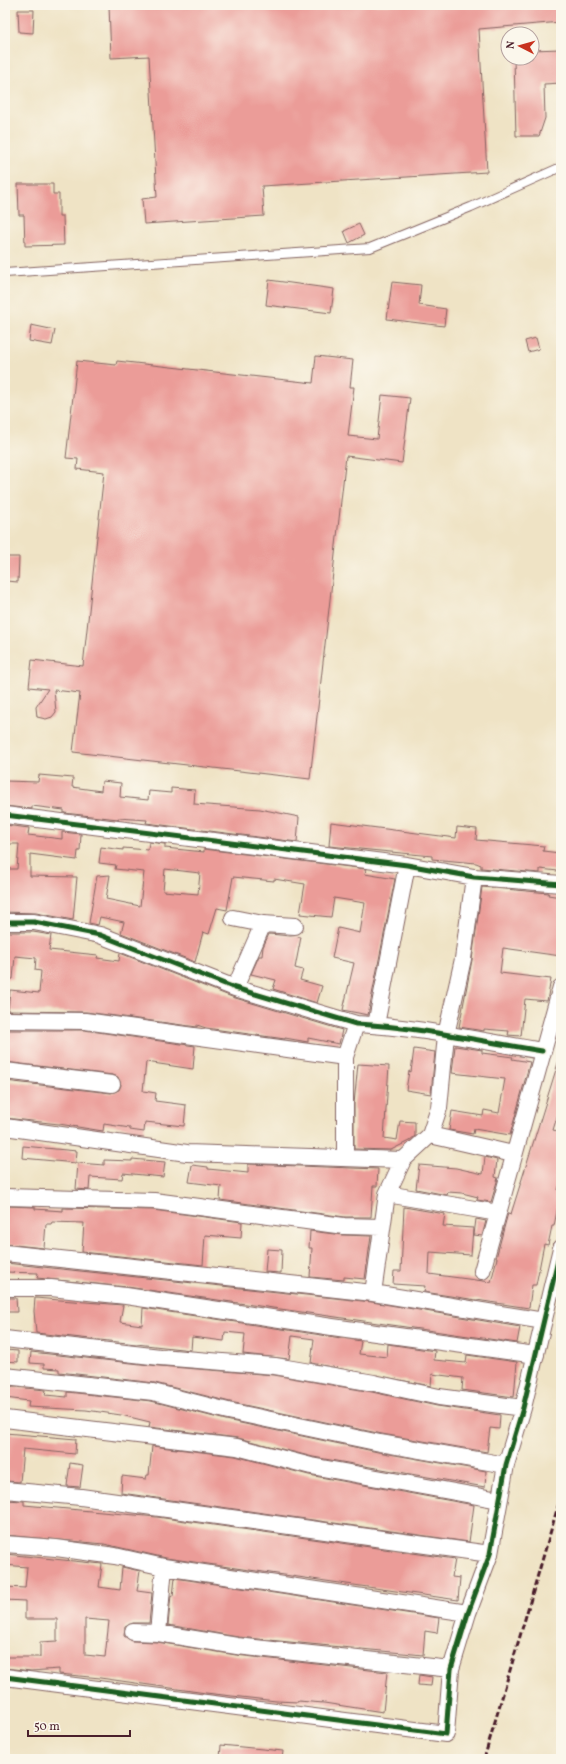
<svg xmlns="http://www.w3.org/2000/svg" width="566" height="1764" font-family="Vollkorn,serif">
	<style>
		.building { fill: #eb9c98; fill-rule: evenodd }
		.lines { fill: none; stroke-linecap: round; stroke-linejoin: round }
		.service-casing { stroke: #846461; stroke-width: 10 }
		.minor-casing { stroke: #846461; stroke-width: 18 }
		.service { stroke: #fff; stroke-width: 8 }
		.minor { stroke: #fff; stroke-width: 16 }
		.rail { stroke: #4a1f2b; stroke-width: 3; stroke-dasharray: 6 3; stroke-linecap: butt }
		.cycleway-casing { stroke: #fbf7ec; stroke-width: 8 }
		.cycleway { stroke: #1b5e20; stroke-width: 5 }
	</style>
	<rect width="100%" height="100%" fill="#fbf7ec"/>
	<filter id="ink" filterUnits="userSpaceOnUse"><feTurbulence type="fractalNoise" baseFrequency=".025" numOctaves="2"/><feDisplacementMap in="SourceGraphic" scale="8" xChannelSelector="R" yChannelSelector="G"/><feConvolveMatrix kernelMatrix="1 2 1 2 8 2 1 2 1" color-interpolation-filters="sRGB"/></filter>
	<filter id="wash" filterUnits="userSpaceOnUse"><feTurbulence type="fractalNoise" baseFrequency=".012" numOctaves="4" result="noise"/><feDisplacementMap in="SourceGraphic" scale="16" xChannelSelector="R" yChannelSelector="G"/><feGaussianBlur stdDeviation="0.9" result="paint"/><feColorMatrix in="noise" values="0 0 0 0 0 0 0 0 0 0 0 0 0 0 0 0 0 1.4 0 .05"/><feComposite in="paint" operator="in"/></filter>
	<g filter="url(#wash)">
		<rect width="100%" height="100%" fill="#efe3c5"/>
		<g id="blocks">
			<path class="building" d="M109 5H561V22L479 29 487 172 262 186 264 216 144 224 142 199 157 197 149 56 111 58Z
				M18 10H34L33 33 19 32Z
				M561 49V83L544 84 545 118 539 136H516L514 58H532V50Z
				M18 184H53V194H59V216H63L64 245 25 246 24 215H19Z
				M359 224 364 235 349 243 344 231Z
				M269 280 334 289 331 313 266 305Z
				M392 282 421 285 419 305 446 309 444 326 387 319Z
				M31 325 55 330 52 345 29 341Z
				M536 338 539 349 528 352 525 341Z
				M316 356 353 360 350 387H354L348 436 377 439 382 395 410 398 402 463 346 456 310 779 73 752 80 693 54 690 56 712 52 717 46 719 37 717 36 707 48 689 29 687 32 660 83 666 104 472 77 469 78 459 66 458 77 361 116 365 117 361 313 383Z
				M7 557H19L18 582 6 581Z
				M39 775 73 778 72 787 101 791 102 781 121 783 120 797 148 800 149 791 171 793V788L195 790 194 804 260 809 299 817 297 842 146 823 147 820 118 818V819L64 813V810L32 806V809L5 806V781L38 782Z
				M331 822 456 838 457 827 477 829 476 840 544 846 543 851 560 853 558 871 540 869V873L481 868V865L476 863 432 859V856L329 846Z
				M5 825 29 828 28 835 62 839V832L81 834 80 851H78L77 860 30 854V876L77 877 73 920 36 913 5 912V869H17L19 844H5Z
				M149 842 165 844V848L204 852V849L366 869 365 874 395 879 368 1015 343 1010 354 963 332 958 338 928 360 933 365 903 334 898 331 917 300 914 305 884 274 879V881L233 877 227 910 217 908 209 934 203 932 195 962 121 933 124 922 100 917 98 925 89 923 97 876 110 875 106 899 140 906 144 872 115 869 116 865 99 863 101 847 123 850V848L148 850ZM165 869 200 873 198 894 163 891Z
				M482 887 549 893 548 895 561 897V956L503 948 500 973 551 979 547 1001 525 999 521 1036 508 1035 509 1031 484 1029V1031L459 1027 472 960Z
				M5 932H33L51 935 49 950 98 955 97 958 119 961 120 953 232 997 342 1030 339 1044 308 1038V1042L285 1038V1039L206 1028 197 1025V1027L86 1012 8 1011 10 990 39 993 41 971 35 970 36 958 15 956 13 979H5Z
				M269 934 301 937 295 968 303 970 300 980 322 986 317 1003 273 989 276 980 251 974 259 956H262L263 947Z
				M5 1030H84L195 1046 193 1069 146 1062 143 1091 156 1093 155 1101 186 1105 184 1126 145 1122 144 1132 130 1130V1128L104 1124 103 1131 59 1124 5 1118V1081L111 1093 119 1090 121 1085 118 1077 113 1075 5 1062Z
				M455 1046 482 1050V1053L513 1057 512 1059 530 1062 510 1135 474 1129 473 1134 449 1130 452 1111 483 1116 484 1110 499 1113 505 1079 452 1073Z
				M414 1049 435 1052 431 1094 406 1090 409 1071 411 1072Z
				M559 1060H561V1104L553 1130 561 1132V1180L558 1190 561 1191 554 1226H552L548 1245 544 1244 536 1285H532L529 1308 424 1292 425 1286 393 1284 394 1271H401L404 1207 445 1214 443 1226 473 1228 471 1255 430 1252 429 1274 491 1282 497 1258H496L508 1213 511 1214Z
				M358 1064 389 1066 384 1138 397 1140 400 1121 415 1122V1136L409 1141 391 1150 354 1149V1104Z
				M23 1146 77 1151 76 1163 22 1158Z
				M485 1157 497 1160 495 1177 498 1178 491 1202 477 1200 478 1197 462 1193 448 1192 447 1195 416 1189 419 1165 456 1168 483 1174Z
				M132 1159 165 1162 163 1177 123 1173 122 1179 90 1177 89 1190 76 1189 78 1163 104 1165V1160L132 1161Z
				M248 1164 378 1169 377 1186H373L371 1217H345L220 1200 221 1186 189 1182 192 1165 208 1167V1169L248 1173Z
				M5 1206 35 1207V1209L63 1211V1208L153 1210 242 1222 241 1238 205 1235 203 1265 82 1252 84 1223 52 1222 51 1224H46L44 1248 5 1244Z
				M476 1219 486 1221 482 1236 474 1235Z
				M310 1231 343 1235 371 1236 365 1279 344 1277V1280L310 1277 312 1248H309Z
				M267 1249 282 1250 281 1273 265 1272Z
				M5 1263 372 1302 520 1327 517 1343 127 1287 37 1278 38 1273 5 1272Z
				M5 1298H16L17 1312H5Z
				M35 1298 123 1305 120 1322 142 1325 143 1308 361 1341 359 1354 387 1357 388 1344 435 1351 434 1360 466 1363 467 1355 517 1362 514 1397 462 1390 463 1378 432 1374 431 1386 311 1363 314 1339 292 1336 289 1359 243 1354 245 1334 225 1332 224 1341 192 1337 191 1350 36 1333 34 1311Z
				M5 1350 18 1351V1362L5 1361Z
				M31 1352 159 1366 274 1375 372 1392 437 1406 500 1415 499 1429 490 1428 487 1452 382 1434 230 1402 155 1383 59 1372V1369L44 1368V1364L30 1363Z
				M5 1386 46 1390 45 1395 67 1397V1392L151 1401 226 1420 378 1452 486 1471 485 1487 313 1457 238 1438 149 1427 150 1422 121 1415 86 1410 28 1407 29 1401 5 1398Z
				M5 1433 76 1439 75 1454 23 1449 20 1482 5 1481Z
				M152 1446 235 1456 309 1475 474 1505 469 1542 121 1493 122 1476 146 1479 147 1475H149Z
				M70 1463 83 1465 80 1487 67 1486Z
				M5 1500 24 1501V1505L157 1517 455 1559 452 1577 460 1578 458 1600 166 1558 104 1544 5 1535Z
				M5 1554 102 1564 99 1587 120 1590 122 1567 140 1571 137 1591 152 1593 149 1623H133L125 1627 124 1636 132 1641 157 1642 236 1655 387 1672 383 1712 324 1703 298 1701V1702L276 1701 206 1693 100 1678 59 1674V1669L31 1671 5 1668V1657H40V1642L57 1641V1619H25V1601L5 1600V1587L25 1588 27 1567 5 1565ZM85 1619 109 1621 105 1657 85 1655Z
				M175 1578 439 1618 437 1633 425 1631 423 1655 238 1637 168 1625 171 1595 173 1596Z
				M419 1675 432 1677 431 1686 418 1685Z
				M221 1745 283 1751 282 1759H220Z"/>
		</g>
	</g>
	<g filter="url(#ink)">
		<use href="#blocks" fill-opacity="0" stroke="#846461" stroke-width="1"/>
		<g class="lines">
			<defs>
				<path id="service" d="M5 273 370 248 471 207 561 167"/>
				<path id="minor" d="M5 815 407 865 474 877 561 884
					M233 918 263 924 295 926
					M5 922H34L100 935 235 988 356 1024C418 1027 481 1041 542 1051
					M235 988 263 924
					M5 1020 85 1021 345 1057
					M376 1025 407 865
					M5 1071 112 1084
					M5 1127 187 1153 403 1160
					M430 1135 513 1154
					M345 1157V1057L356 1024
					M387 1194 498 1213
					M5 1197 154 1201 344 1226 381 1227
					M5 1253 373 1293 544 1321
					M482 1271 561 987
					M5 1288H51L126 1296 332 1327 536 1355
					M373 1293 387 1194 403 1160 430 1135 439 1108 446 1035 463 959 474 877
					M5 1339 160 1357 275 1366 374 1383 439 1397 523 1408
					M5 1376 153 1392 228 1411 380 1443 506 1465
					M5 1419 237 1447 311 1466 499 1500
					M5 1490 81 1497 490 1554
					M5 1544 56 1548 115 1556 164 1567 468 1613
					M133 1632 158 1633 237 1646 451 1669
					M158 1633 164 1567
					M5 1677 446 1734 451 1669 468 1613 490 1554 506 1465 523 1408 561 1248"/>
			</defs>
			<use href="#service" class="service-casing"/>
			<use href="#minor" class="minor-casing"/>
			<use href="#service" class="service"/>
			<use href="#minor" class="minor"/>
			<path class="rail" d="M484 1759 561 1496"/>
			<defs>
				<path id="cycleway" d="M5 815 407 865 474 877 561 884
					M5 922H34L100 935 235 988 356 1024C418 1027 481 1041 542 1051
					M5 1677 446 1734 451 1669 468 1613 490 1554 506 1465 523 1408 561 1248"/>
			</defs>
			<use href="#cycleway" class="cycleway-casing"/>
			<use href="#cycleway" class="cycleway"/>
		</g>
	</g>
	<rect width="566" height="1764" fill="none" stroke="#fbf7ec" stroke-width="20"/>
	<g transform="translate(520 46) rotate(276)"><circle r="19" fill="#fbf7ec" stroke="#b4a19f"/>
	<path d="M0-3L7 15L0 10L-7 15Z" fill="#c8321e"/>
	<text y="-6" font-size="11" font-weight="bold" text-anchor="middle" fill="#4a1f2b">N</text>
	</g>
	<path d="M28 1730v6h102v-6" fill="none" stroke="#4a1f2b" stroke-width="2"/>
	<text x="34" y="1730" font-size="12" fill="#4a1f2b" stroke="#fbf7ec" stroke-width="3" paint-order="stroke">50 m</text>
</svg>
